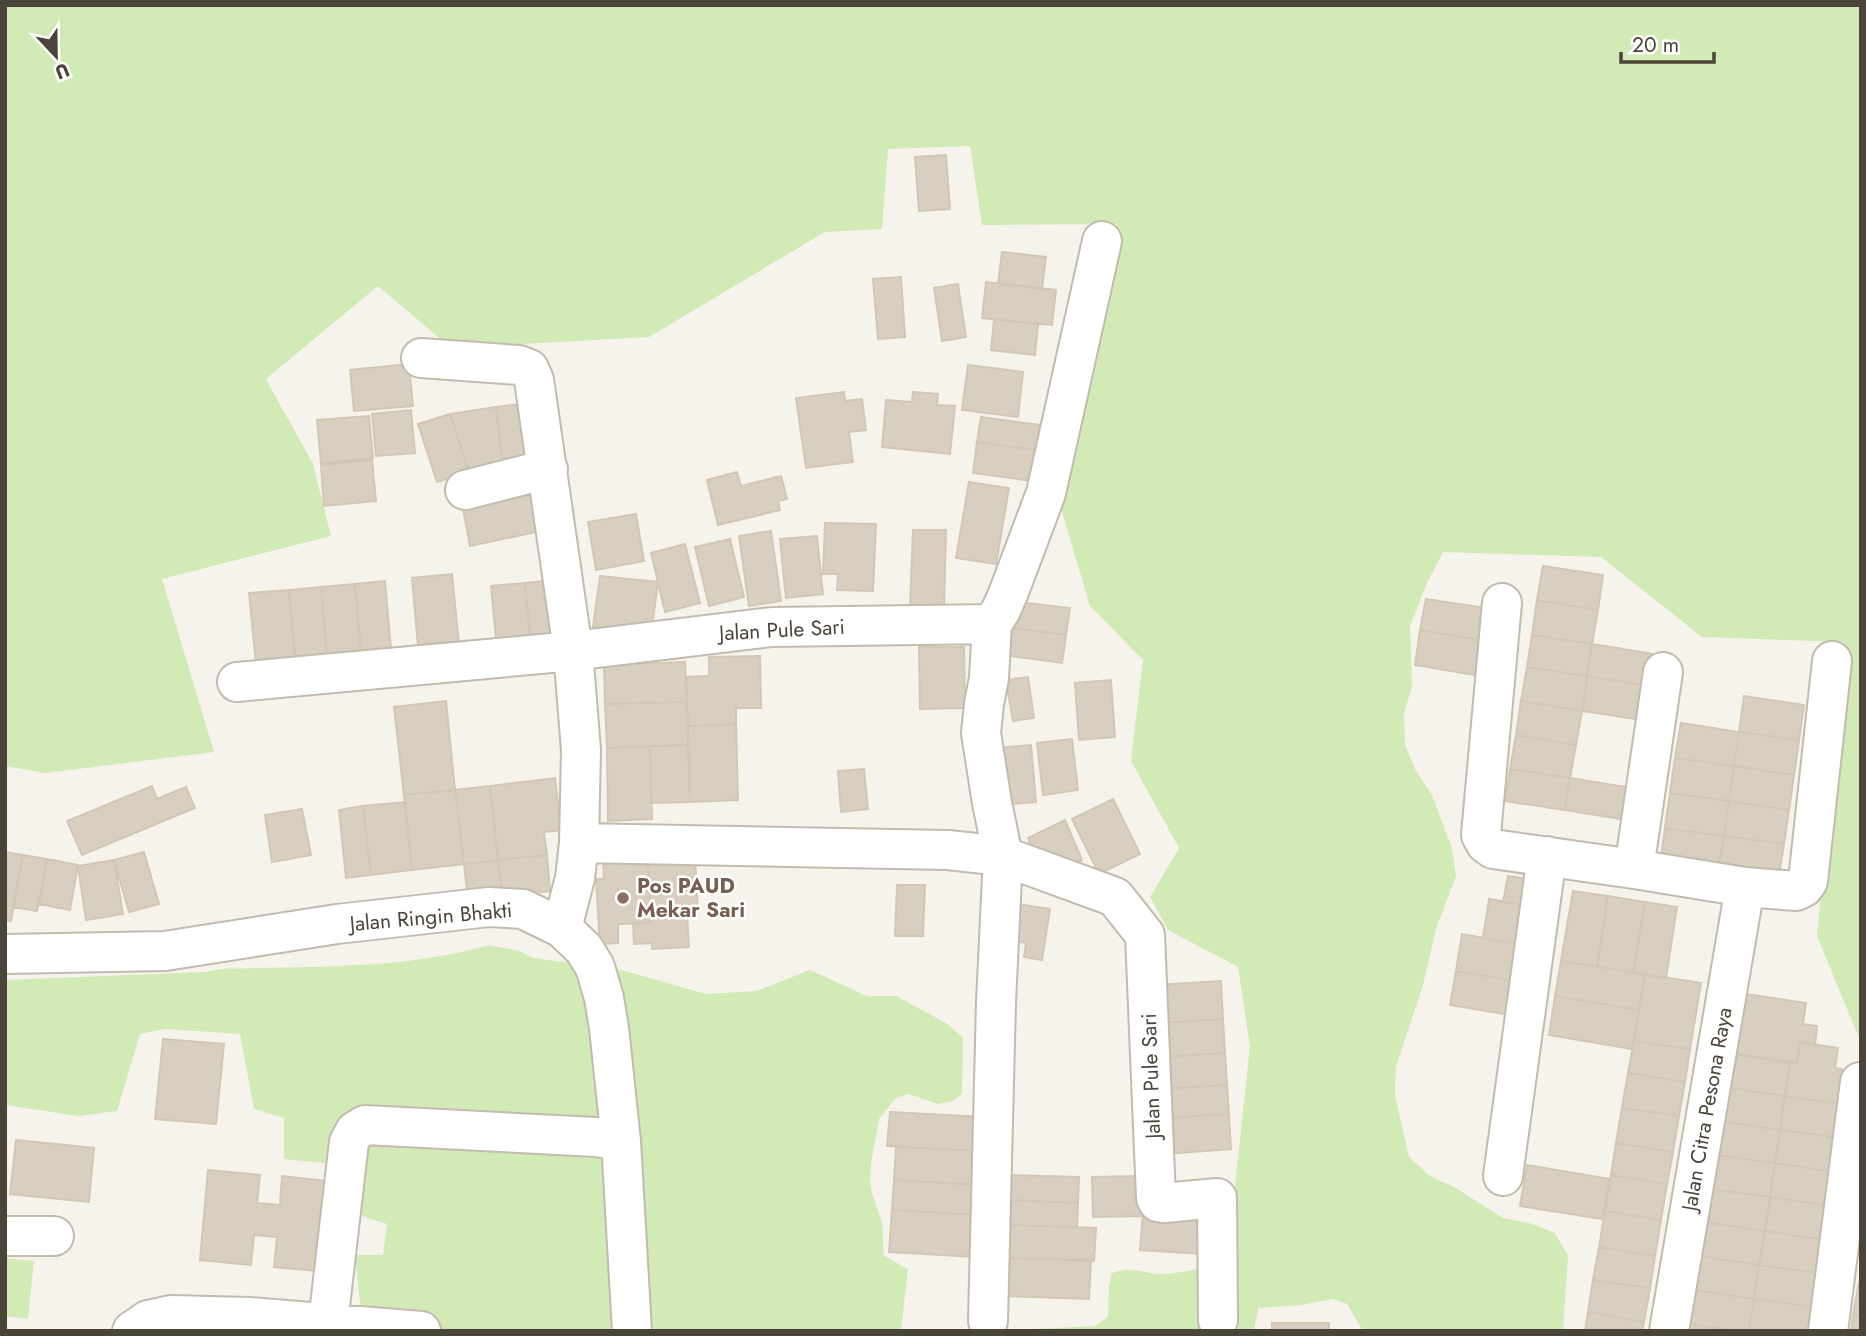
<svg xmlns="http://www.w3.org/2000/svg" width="1866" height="1336" font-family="Jost,sans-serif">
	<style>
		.green { fill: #d2eab5 }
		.building { fill: #d8cfc1; stroke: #d3c7b4; stroke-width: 2 }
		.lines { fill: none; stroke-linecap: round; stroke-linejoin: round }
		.minor-casing { stroke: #c2bbae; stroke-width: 42 }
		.minor { stroke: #fff; stroke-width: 38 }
		.education-dot { fill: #8d6e63; stroke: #fff; stroke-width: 2.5 }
		.labels { text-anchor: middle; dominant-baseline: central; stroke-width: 5; stroke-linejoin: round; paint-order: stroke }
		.street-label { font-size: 21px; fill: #4b4439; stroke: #fff }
		.education-label { font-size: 21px; font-weight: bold; fill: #785e54; stroke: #fff; text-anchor: start }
	</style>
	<rect width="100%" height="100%" fill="#f6f3ec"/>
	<path class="green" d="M5 5H1861V1038H1859L1817 936 1844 642 1702 637 1601 557 1443 552 1427 583 1410 626 1412 686 1404 714 1405 745 1416 771 1432 795 1452 848 1456 876 1436 929 1423 985 1396 1066 1395 1095 1409 1157 1430 1176 1456 1188 1503 1218 1529 1223 1555 1233 1568 1256 1563 1331H1363L1347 1304 1333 1299 1301 1305 1258 1308 1254 1331H1033L1035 1329 1095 1326 1108 1317 1109 1287 1112 1273C1135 1265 1141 1274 1161 1274 1184 1273 1205 1268 1227 1261L1250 1046 1238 967 1168 930 1150 897 1179 848 1131 761 1143 660 1090 606 1059 502 1117 224 982 225 970 146 888 149 882 229 825 232 649 337 451 348 378 286 266 379 313 464 331 536 162 579 214 752 45 773 5 766Z
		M489 945 519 951 533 958 618 969 706 994 756 991 810 970 867 996H896L948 1024 963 1038 962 1094 951 1102 937 1104 909 1094 896 1098 879 1119 871 1164 870 1180 872 1194 882 1222 884 1256 908 1269 901 1331H357L361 1313 355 1255H383L387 1224 359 1215 361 1167 284 1159V1118L254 1109 240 1034 165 1029 140 1034 117 1111 78 1116 5 1105V980L205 972 220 969C308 966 404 970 489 945Z
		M5 1258 34 1261 28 1319 5 1316Z"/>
	<path class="building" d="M946 155 950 209 919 211 915 157Z
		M1002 252 1046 257 1042 289 998 284Z
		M901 277 905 337 878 339 873 279Z
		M986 282 1056 290 1052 325 982 318Z
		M958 284 966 337 942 341 934 288Z
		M994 319 1038 324 1035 355 991 350Z
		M409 364 413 406 354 411 350 370Z
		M968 365 1023 372 1018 417 962 410Z
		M844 392 845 401 862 399 866 430 849 432 853 462 806 468 796 398Z
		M913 392 938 394 937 405 955 406 950 454 882 447 886 400 912 402Z
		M528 403 536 462 503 466 496 407Z
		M496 407 503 466 469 472 450 414Z
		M411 410 415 453 376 456 372 414Z
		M450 414 469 472 437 482 418 424Z
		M369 416 373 458 321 463 317 420Z
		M981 417 1040 425 1036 450 977 442Z
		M977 442 1036 450 1032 481 973 473Z
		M372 460 376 501 324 506 321 465Z
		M737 472 741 486 781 476 787 499 778 501 780 510 718 525 707 480Z
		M969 482 1009 488 996 564 956 558Z
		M533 494 541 531 470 546 463 509Z
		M636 514 644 561 596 570 588 522Z
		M825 523 876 524 873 591 837 590 838 574H823Z
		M913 530H946L944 608H910Z
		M771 531 781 601 749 606 739 536Z
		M817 536 823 594 786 598 780 539Z
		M730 539 744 597 709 606 695 547Z
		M685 544 700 603 665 612 651 553Z
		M1543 566 1603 575 1598 610 1537 600Z
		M452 574 460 655 419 658 412 578Z
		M600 576 658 582 651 634 593 627Z
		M557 580 563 644 531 647 525 583Z
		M385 581 392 661 362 664 355 584Z
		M525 583 531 647 497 650 491 586Z
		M355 584 362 664 328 667 321 587Z
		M321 587 328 667 296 670 289 590Z
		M289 590 296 670 257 674 249 593Z
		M1426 599 1486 608 1480 640 1420 630Z
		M1537 600 1598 610 1592 644 1532 635Z
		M1010 601 1070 608 1066 635 1007 627Z
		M1007 627 1066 635 1062 663 1003 655Z
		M1420 630 1480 640 1475 675 1415 665Z
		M1532 635 1592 644 1587 676 1527 667Z
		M1592 644 1654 654 1648 686 1587 676Z
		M919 647H964L965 708 920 709Z
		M760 656 761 708H736V724L688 726 686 677 709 676V657Z
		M685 662 687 702 605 704 604 665Z
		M1527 667 1587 676 1582 711 1521 701Z
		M1587 676 1648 686 1643 720 1582 711Z
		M1028 677 1034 718 1013 721 1006 680Z
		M1111 680 1115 737 1079 740 1075 683Z
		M1744 696 1804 705 1799 740 1739 732Z
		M446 701 455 790 404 795 394 707Z
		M1521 701 1582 711 1576 745 1516 735Z
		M687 702 688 745 607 748 605 704Z
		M1681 723 1739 732 1734 766 1675 758Z
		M736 724 738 800 690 802 688 726Z
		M1739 732 1799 740 1794 775 1734 766Z
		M1516 735 1576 745 1570 778 1510 769Z
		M1072 739 1078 790 1043 795 1037 743Z
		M688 745 690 802 651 803 650 746Z
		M1031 745 1036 802 999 805 995 748Z
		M650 746 652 819 608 821 607 748Z
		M1675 758 1734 766 1729 801 1670 793Z
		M1734 766 1794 775 1789 810 1729 801Z
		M864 769 868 809 841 812 838 771Z
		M1510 769 1570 778 1565 810 1505 801Z
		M555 778 561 830 544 832 547 855 498 860 490 786Z
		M1570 778 1632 788 1627 820 1565 810Z
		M152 786 157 799 186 787 195 808 82 855 67 821Z
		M490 786 498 860 464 864 455 790Z
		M455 790 464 864 412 870 404 795Z
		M1670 793 1729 801 1724 836 1665 828Z
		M1113 799 1140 854 1099 874 1072 819Z
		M1729 801 1789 810 1784 844 1724 836Z
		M405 802 412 870 371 875 363 806Z
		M363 806 371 875 346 878 339 810Z
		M302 809 311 855 272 862 265 815Z
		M1065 820 1082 860 1062 869 1056 854 1038 862 1028 838Z
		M1665 828 1724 836 1718 872 1660 865Z
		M1724 836 1784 844 1778 881 1718 872Z
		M5 852 23 855 11 921 5 920Z
		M144 852 159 904 129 912 114 860Z
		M23 855 47 859 37 911 13 907Z
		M547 855 550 891 502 896 498 860Z
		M695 857 698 913 650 916 648 859Z
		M47 859 78 865 70 910 39 904Z
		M648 859 651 923 618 924V943L600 944 596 879H604L603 861Z
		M114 860 123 914 86 920 78 866Z
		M498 860 502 896 468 900 464 864Z
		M1508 876 1528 879 1524 905 1503 902Z
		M897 885H925L923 936H895Z
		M1573 891 1608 896 1597 966 1561 961Z
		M1608 896 1645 902 1633 973 1597 966Z
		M1489 899 1524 905 1517 944 1483 938Z
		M1645 902 1677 907 1666 978 1633 973Z
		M1018 904 1050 909 1042 960 1024 957 1026 943 1013 941Z
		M687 914 689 947 652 949V943L634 944 633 923H651L650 916Z
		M1462 934 1517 944 1511 980 1456 971Z
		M1561 961 1645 974 1639 1010 1555 996Z
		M1456 971 1511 980 1505 1014 1450 1005Z
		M1645 974 1701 983 1690 1049 1634 1041Z
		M1221 981 1223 1019 1159 1023 1156 985Z
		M1739 993 1806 1003 1803 1024 1817 1026 1815 1045 1800 1042 1797 1063 1729 1053Z
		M1555 996 1639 1010 1632 1049 1549 1035Z
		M1223 1019 1225 1053 1160 1057 1159 1023Z
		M163 1039 224 1044 216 1124 155 1119Z
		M1634 1041 1690 1049 1685 1082 1628 1073Z
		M1800 1042 1838 1048 1835 1068 1851 1071 1846 1105 1785 1096 1790 1063H1797Z
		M1225 1053 1227 1085 1162 1089 1160 1057Z
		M1729 1053 1790 1063 1785 1096 1724 1087Z
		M1628 1073 1685 1082 1679 1116 1622 1108Z
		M1227 1085 1229 1114 1164 1118 1162 1089Z
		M1724 1087 1785 1096 1780 1130 1719 1121Z
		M1785 1096 1846 1105 1841 1138 1780 1130Z
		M1622 1108 1679 1116 1673 1152 1616 1143Z
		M890 1112 983 1117 981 1151 887 1146Z
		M1229 1114 1231 1149 1166 1154 1164 1118Z
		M1719 1121 1780 1130 1775 1163 1714 1155Z
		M1780 1130 1841 1138 1835 1172 1775 1163Z
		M16 1140 94 1148 89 1202 10 1194Z
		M1616 1143 1673 1152 1667 1184 1611 1175Z
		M896 1147 981 1151 979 1185 894 1180Z
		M1714 1155 1775 1163 1770 1197 1709 1189Z
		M1775 1163 1835 1172 1830 1206 1770 1197Z
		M1527 1165 1610 1179 1603 1219 1520 1206Z
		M208 1170 260 1175 257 1203 280 1205 282 1176 335 1182 327 1272 274 1267 277 1237 254 1235 251 1265 200 1260Z
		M1009 1175 1079 1177 1078 1203 1008 1200Z
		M1611 1175 1667 1184 1661 1220 1605 1211Z
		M1140 1176 1141 1216 1093 1217 1092 1177Z
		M894 1180 979 1185 977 1215 892 1210Z
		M1709 1189 1770 1197 1765 1231 1704 1222Z
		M1770 1197 1830 1206 1825 1240 1765 1231Z
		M1008 1200 1078 1203 1077 1227 1007 1225Z
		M892 1210 977 1215 975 1257 889 1252Z
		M1605 1211 1661 1220 1655 1256 1599 1247Z
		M1143 1212 1205 1216 1202 1254 1140 1250Z
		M1704 1222 1765 1231 1759 1265 1699 1256Z
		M1007 1225 1096 1228 1094 1261 1006 1258Z
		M1765 1231 1825 1240 1820 1273 1759 1265Z
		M1599 1247 1655 1256 1650 1288 1593 1280Z
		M1699 1256 1759 1265 1754 1299 1694 1290Z
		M1006 1258 1091 1260 1089 1299 1005 1296Z
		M1759 1265 1820 1273 1815 1307 1754 1299Z
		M1593 1280 1650 1288 1644 1322 1588 1312Z
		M1859 1282H1861V1316L1853 1315Z
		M1694 1290 1754 1299 1749 1331H1738L1689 1324Z
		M1754 1299 1815 1307 1812 1331H1749Z
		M1588 1312 1644 1322 1642 1331H1585Z
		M1853 1315 1861 1316V1331H1851Z
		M1272 1323H1329V1331H1272Z
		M1689 1324 1738 1331H1688Z"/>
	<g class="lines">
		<defs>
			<path id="minor" d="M421 358 519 365 529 369 534 380 573 651 581 750 579 843 575 878 562 928
				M465 490 548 469
				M1502 603 1481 835 1486 844 1493 849 1634 869 1745 887 1669 1331
				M237 682 573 651 772 627 992 624 1001 610 1008 594 1046 493 1102 241
				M579 843 948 850 1003 856 1115 897 1145 935 1156 1198 1158 1202 1164 1203 1217 1198 1218 1320
				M1634 869 1663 672
				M1745 887 1796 891 1804 887 1808 881 1832 661
				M5 954 165 951 337 924 489 907 523 909 562 928 584 949 595 967 604 998 609 1028 621 1141 632 1331
				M1503 1176 1547 856
				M5 1236H54
				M988 1321 996 1002 1003 856 992 803 981 733 984 704 989 678 992 624
				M328 1323 349 1142 355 1131 365 1125 596 1137 621 1141
				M132 1331 148 1320 171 1315 249 1317 421 1331
				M1828 1331 1860 1082"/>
		</defs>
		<use href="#minor" class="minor-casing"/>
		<use href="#minor" class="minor"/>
	</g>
	<circle class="education-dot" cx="623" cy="898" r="7"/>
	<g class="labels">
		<g class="street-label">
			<text transform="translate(782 630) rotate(-3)">Jalan Pule Sari</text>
			<text transform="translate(431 917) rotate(-5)">Jalan Ringin Bhakti</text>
			<text transform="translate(1151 1076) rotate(-92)">Jalan Pule Sari</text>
			<text transform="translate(1707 1109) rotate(-80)">Jalan Citra Pesona Raya</text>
		</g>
		<g class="education-label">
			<text x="637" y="886">Pos PAUD<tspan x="637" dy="24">Mekar Sari</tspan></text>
		</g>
	</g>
	<rect width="1866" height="1336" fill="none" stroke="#4b4439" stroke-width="14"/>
	<g transform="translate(56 56) rotate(158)" stroke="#ffffff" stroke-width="5" paint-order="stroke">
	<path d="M0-5L12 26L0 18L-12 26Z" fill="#4b4439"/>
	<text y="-10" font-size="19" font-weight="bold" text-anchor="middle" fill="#4b4439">U</text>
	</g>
	<path d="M1621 52v10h93v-10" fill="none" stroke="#4b4439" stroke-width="3.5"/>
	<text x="1632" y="52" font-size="21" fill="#4b4439" stroke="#ffffff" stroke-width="5" paint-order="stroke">20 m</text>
</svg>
